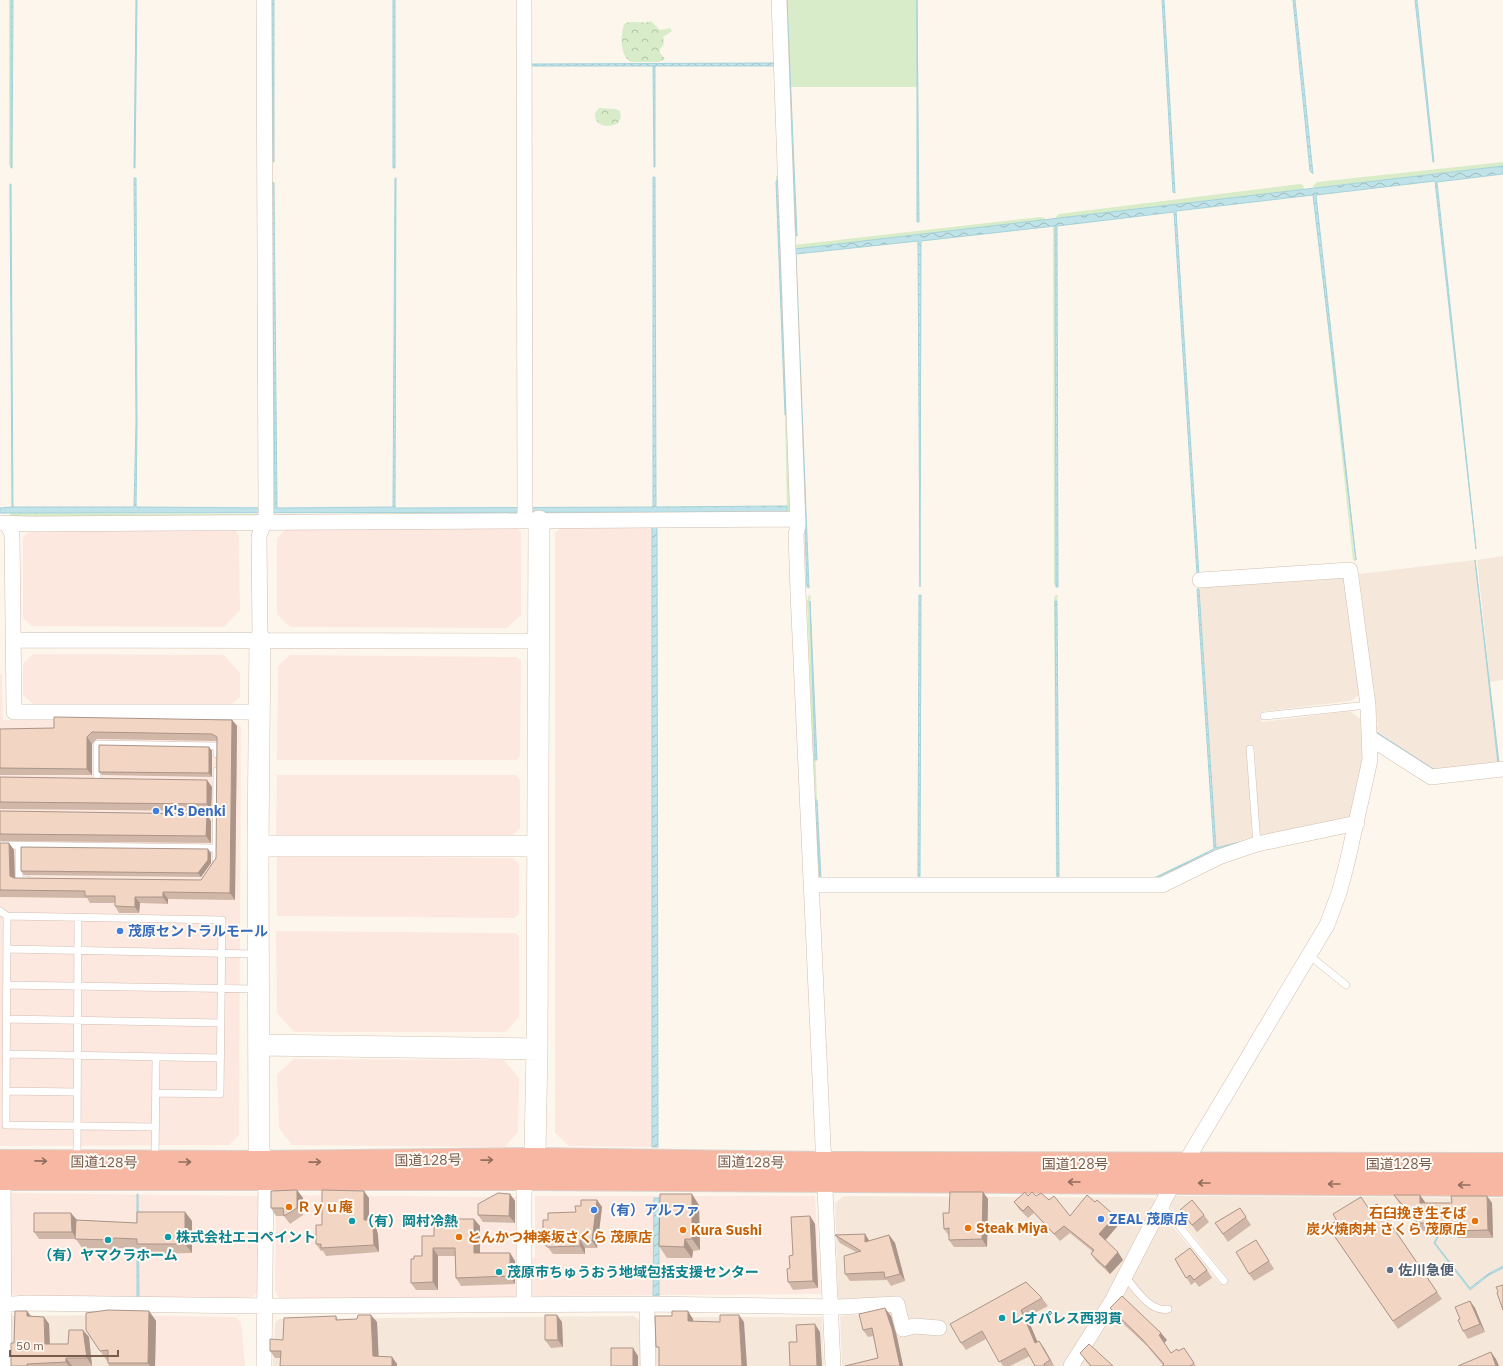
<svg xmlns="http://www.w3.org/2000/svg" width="1503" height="1366" font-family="'IBM Plex Sans','Noto Sans JP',sans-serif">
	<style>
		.residential { fill: #f5e8da }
		.commercial { fill: #fde8e0 }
		.green { fill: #d8ecc9 }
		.forest { fill: url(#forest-crowns) }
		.water { fill: url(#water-waves); stroke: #a5d3da }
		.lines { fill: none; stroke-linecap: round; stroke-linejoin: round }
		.lane-casing { stroke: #d1beb0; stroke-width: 8 }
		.street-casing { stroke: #d1beb0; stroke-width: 16 }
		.secondary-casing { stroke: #d6c0b0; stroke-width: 22 }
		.highway-casing { stroke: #dad1cd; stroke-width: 24 }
		.lane { stroke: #fff; stroke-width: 7 }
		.street { stroke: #fff; stroke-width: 15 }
		.secondary { stroke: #fff; stroke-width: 21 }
		.highway { stroke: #f7b7a3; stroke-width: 22 }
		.wall { fill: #d1b7a8 }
		.shaded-wall { fill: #aa9588 }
		.building { fill: #f3d5c3; stroke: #aa9588 }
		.oneway { stroke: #936e5e }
		.shop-dot { fill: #3f7fe0; stroke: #fffaf3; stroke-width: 1.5 }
		.food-dot { fill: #e8710a; stroke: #fffaf3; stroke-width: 1.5 }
		.culture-dot { fill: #0f9aa8; stroke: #fffaf3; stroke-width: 1.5 }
		.service-dot { fill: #5c6f8a; stroke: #fffaf3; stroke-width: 1.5 }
		.labels { text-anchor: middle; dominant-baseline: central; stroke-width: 4; stroke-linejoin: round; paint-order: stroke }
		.shop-label { font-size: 14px; font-weight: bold; fill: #366cbe; stroke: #fffaf3; text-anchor: start }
		.street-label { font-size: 14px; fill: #7a5c4d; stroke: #fffaf3 }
		.food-label { font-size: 14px; font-weight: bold; fill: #c56008; stroke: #fffaf3; text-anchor: start }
		.culture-label { font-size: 14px; font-weight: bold; fill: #0d838f; stroke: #fffaf3; text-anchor: start }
		.service-label { font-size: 14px; font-weight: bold; fill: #4e5e75; stroke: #fffaf3; text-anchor: start }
	</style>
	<defs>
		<pattern id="forest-crowns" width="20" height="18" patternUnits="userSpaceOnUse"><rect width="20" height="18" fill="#d8ecc9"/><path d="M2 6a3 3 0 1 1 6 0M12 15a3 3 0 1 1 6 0" fill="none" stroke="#b4c2a5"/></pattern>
		<pattern id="water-waves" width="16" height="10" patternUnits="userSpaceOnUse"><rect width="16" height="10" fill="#bfe3e8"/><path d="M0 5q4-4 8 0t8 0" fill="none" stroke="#a0bbbe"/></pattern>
	</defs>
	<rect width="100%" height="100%" fill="#fdf6ec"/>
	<path class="residential" d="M1503 556V680L1490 682 1477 560Z
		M1475 560 1498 764 1435 770 1374 729 1378 726 1367 643 1364 641 1363 628 1365 625 1359 574Z
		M1344 574 1359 695 1351 701 1260 712 1261 722 1350 711 1363 721 1364 759 1352 818 1260 838 1254 746H1247L1252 837 1216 848 1199 585Z
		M844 1196 1154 1198 1156 1202 1105 1304 1065 1366H842L840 1316 892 1312 897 1336 918 1334 909 1320 902 1297 838 1300 835 1203Z
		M1175 1196 1503 1198V1366H1078L1128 1284 1145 1303 1152 1308 1159 1311H1169L1167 1306 1161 1307 1153 1303 1130 1279 1164 1216 1220 1284 1228 1279 1170 1206Z
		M114 1315 113 1366H11V1316Z
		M634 1316 640 1321V1366H273L275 1323 279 1319Z
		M661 1317H822L824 1366H655L654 1321Z"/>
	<path class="commercial" d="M652 525V1147L569 1146 555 1133V533L562 527Z
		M517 528 521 532V615L507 628 290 627 277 614V538L286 529Z
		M235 530 239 536 240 610 224 627 32 626 23 618V538L29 531Z
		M33 654 224 655 240 673V697L231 705 35 706 23 695V664Z
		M290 655 517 657 521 660 520 756 517 760H277L278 666Z
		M0 674H2L3 720 231 719 241 727 239 1135 229 1145 0 1146Z
		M277 775H516L520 780V828L512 836 276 835Z
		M277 856 513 858 519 864V914L514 918 277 916Z
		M276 931 515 933 519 936V1017L506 1032H294L277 1013Z
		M294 1059 504 1060 519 1078 518 1132 505 1147 292 1145 279 1128 277 1074Z
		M9 1193 260 1196 257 1293 252 1297 137 1298 12 1295 10 1289Z
		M276 1195 517 1197V1298H279L275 1291Z
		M535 1196H815L821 1294 531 1296 530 1258 535 1257Z
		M114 1315 236 1317 241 1323 245 1366H113Z"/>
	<path class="green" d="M9 0H11V168L9 165Z
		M787 0H917V87H791Z
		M1503 162V166L1313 188V186L1317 182Z
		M776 176H779L793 513 532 515 530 513 787 512 785 415H786Z
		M272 182 275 508H274Z
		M1300 184 1303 185 1304 189 1053 220 1059 214Z
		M1314 195 1355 559 1356 562 1353 560Z
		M1040 217 1045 218 1044 221 795 249 794 245Z
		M1053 226H1055L1056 587 1054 584Z
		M10 513 258 514V517L10 518Z
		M521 513 274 516 273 514Z
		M809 595 811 596 810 601 817 800H815L820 880 818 879 807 601Z
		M1056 595H1058L1057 601H1055L1057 879 1151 880 1223 847 1250 839 1252 837V839C1243 843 1230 842 1222 847 1201 861 1176 876 1151 880L1057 881 1056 880 1054 598Z"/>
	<path class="forest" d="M651 21 660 30 670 28 672 31 663 37 664 44 660 49V53L665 59 659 62H631C619 54 621 36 624 24 632 19 642 25 651 21Z
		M599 108 616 109 620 111 621 117 618 123C608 129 594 126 595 113Z"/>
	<path class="water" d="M11 0H13L12 168H11Z
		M136 0H137L135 168H134Z
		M272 0H274V162H273Z
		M393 0H395V168H393Z
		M785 0H787L797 236H796Z
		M917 0 919 222H917Z
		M1162 0H1164L1175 193 1173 192Z
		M1293 0H1295L1313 174 1310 171Z
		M1415 0H1417L1434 162H1433Z
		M775 63V66H655V167H654L653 66H531V64Z
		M1503 166V174L1437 182 1476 549 1435 181 1316 195 1356 560 1313 195 1176 211 1199 575H1197L1174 212 1057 226 1058 587H1056L1055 226 921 241 920 587 918 241 796 254 809 588 807 587 795 249Z
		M653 177H655L656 507 787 506V512L0 513V508L12 507 10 184H11L13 507H134L136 423 134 178H136L137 428 136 507 275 508 272 182 274 183 277 508 393 507 395 178H396L395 508 653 507Z
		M776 181H778L786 416 785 415Z
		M652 525H657L658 1147H652Z
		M1475 560 1499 763 1435 771 1375 733V731L1435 770 1498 764Z
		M1197 589H1199L1216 848 1251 839 1223 847 1151 880 1057 879 1055 601H1057L1059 878 1152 879 1214 849Z
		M919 595H921L920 879 820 880 815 800H817L821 878 918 879Z
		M810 601 817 760H815Z
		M137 1194H138L139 1297 137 1298Z
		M654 1198H659V1296H653Z
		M1455 1201 1435 1243 1470 1288 1488 1274 1503 1266V1268L1489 1275 1470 1290 1434 1243Z"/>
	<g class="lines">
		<defs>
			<path id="lane" d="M1264 716 1368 705
				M1250 749 1257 844
				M97 780V744L217 746V754
				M0 845 216 848
				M19 846V880H27
				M214 868 216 865 217 771
				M0 911 7 916 222 920 220 1094 156 1093
				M7 916 6 1125 156 1127
				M7 949 257 954
				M1310 956 1346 985
				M7 985 257 989
				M7 1019 221 1023
				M6 1054 221 1058
				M6 1091 77 1092
				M77 1159 78 918
				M155 1160 156 1057
				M1162 1205 1224 1281
				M1125 1276C1135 1288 1150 1313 1168 1309"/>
			<path id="street" d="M524 0 525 521
				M779 0 798 525 796 534 798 592 833 1366
				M0 523 30 524 798 519
				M7 524 12 534 14 712H259
				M260 639 259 536 266 517 264 0
				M13 640 537 641
				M1370 738 1431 777 1503 769
				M812 885H1162L1219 857 1257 844 1357 823
				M3 1169 4 1366
				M647 1304 648 1366
				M0 1305 26 1303 266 1306 647 1304 839 1307 897 1304 903 1329 914 1326 939 1328
				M524 1305V1192L527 1179
				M264 1366 266 1180
				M1071 1366 1112 1301 1173 1183 1327 925 1339 893 1347 863 1370 760 1368 705 1350 570 1200 580"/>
			<path id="secondary" d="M260 639 258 846 259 1149 266 1180
				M258 846H537
				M259 1045 537 1049
				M528 1175 535 1151 537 1049 539 521"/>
			<path id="highway" d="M0 1161 262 1162 533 1159 824 1163 1503 1164
				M0 1179H527L1503 1185"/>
		</defs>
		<use href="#lane" class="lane-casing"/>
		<use href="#street" class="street-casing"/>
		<use href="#secondary" class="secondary-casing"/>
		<use href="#highway" class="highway-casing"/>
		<use href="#lane" class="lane"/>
		<use href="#street" class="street"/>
		<use href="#secondary" class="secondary"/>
		<use href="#highway" class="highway"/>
	</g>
	<path class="wall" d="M232 720 237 726 235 900 168 899V904L140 903 139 913H119L115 906V903H90L87 898 0 897V843H9L14 850 15 878 201 880 216 858 217 741 97 739 92 744V775H0V729L54 728Z
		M209 747 212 751V777L102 775 99 772Z
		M0 777 207 780 212 787 211 811 0 809Z
		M0 811 211 821V843L0 841Z
		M211 853V863L201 877 24 875 21 871Z
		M297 1190 303 1198V1215L290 1224 284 1216H276L271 1208Z
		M983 1192 988 1199 987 1247H954L949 1240V1236L944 1229 949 1213Z
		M510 1194 515 1201V1223L483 1222 478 1215Z
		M1394 1195H1420L1425 1203H1452L1487 1196 1492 1203 1493 1238H1458L1452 1230 1423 1231 1399 1203Z
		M1028 1196H1036L1049 1200 1070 1216 1095 1202 1115 1216 1120 1223 1105 1240 1123 1260 1110 1274 1096 1261 1091 1254 1092 1251 1070 1233 1060 1241 1034 1213 1028 1218 1019 1209 1014 1202Z
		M369 1198V1220L376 1227 378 1235 379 1252 326 1256 323 1251H321L316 1244 322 1225Z
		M597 1200 602 1207 597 1248H585V1254H553L543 1241 548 1220 576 1212 581 1206Z
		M1377 1204 1442 1299 1398 1329 1333 1234 1338 1229 1337 1221 1369 1209Z
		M699 1205 700 1250 693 1251 692 1258H667L659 1246Z
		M1240 1208 1251 1225 1228 1242 1215 1223Z
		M1180 1210 1204 1215 1209 1222 1197 1232Z
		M185 1212 192 1221V1253L144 1254 140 1248H121L119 1250 82 1248 76 1239H39L34 1232 76 1220 137 1223Z
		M810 1216 815 1224 818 1288 793 1290 788 1282 790 1268 793 1255Z
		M480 1226V1253H510L515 1261V1284L461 1286 456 1278 455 1256H438V1290H416L411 1283 414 1259 422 1256 434 1236Z
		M865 1234 869 1241 889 1235 895 1243 905 1281 891 1286 887 1280 850 1281 845 1274 856 1252 840 1243 835 1235Z
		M1256 1240 1274 1269 1254 1281 1249 1274Z
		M1175 1259 1207 1270 1212 1278 1199 1287 1195 1282 1191 1285Z
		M1042 1298 1048 1306 1027 1317 1037 1342 1044 1348 1054 1366H1035L1030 1356 1010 1366H1003L986 1339 966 1350 961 1343Z
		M1470 1301 1475 1308 1485 1332 1468 1339 1463 1331 1460 1319Z
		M1110 1308 1167 1340 1164 1343 1171 1353 1178 1351 1184 1348 1196 1366H1162L1163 1365 1147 1346 1115 1316Z
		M27 1311 31 1316 44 1317 49 1324 50 1344H68L89 1337 92 1366H11L14 1343Z
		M149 1311 156 1321 155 1366H109L108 1363V1361H107L86 1330Z
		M336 1316 338 1320 377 1322 378 1356 392 1357 397 1364V1366H280V1358H275L270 1351 283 1340Z
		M891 1316 897 1337 903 1366H845L878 1358 873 1336 868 1337 863 1330Z
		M562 1322 563 1347 551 1348 545 1340Z
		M1080 1353 1113 1366H1090Z"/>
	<path class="shaded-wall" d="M232 720 237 726 235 900 230 893Z
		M87 737 92 744V775L87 769Z
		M209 747 212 751V777L209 773Z
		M207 780 212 787 211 811 207 804Z
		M207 814 211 821V843L206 836Z
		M9 843 14 850 15 883 10 876Z
		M208 849 211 853V863L201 877 198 873Z
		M163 892 168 899V904L163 897Z
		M135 897 140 903 139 913 135 907Z
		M297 1190 303 1198V1215L297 1208Z
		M364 1191 369 1198V1227L364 1220Z
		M983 1192 988 1199 987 1247 982 1239Z
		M510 1194 515 1201V1223L509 1216Z
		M692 1194 699 1205 700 1250 692 1239Z
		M1420 1195 1425 1202V1211L1420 1203Z
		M1487 1196 1492 1203 1493 1238 1488 1230Z
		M597 1200 602 1207 597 1248 592 1241Z
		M185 1212 192 1221V1253L185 1244Z
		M71 1213 77 1220V1239L72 1232Z
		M810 1216 815 1224 818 1288 813 1281Z
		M1115 1216 1120 1223 1104 1242 1099 1234Z
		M474 1219 480 1226V1261L474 1253Z
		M371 1220 376 1227 378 1235 379 1252 374 1245Z
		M865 1234 870 1242H865Z
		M889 1235 895 1243 905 1281 900 1274Z
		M685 1239 693 1251 692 1258 684 1247Z
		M580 1240 585 1248V1254L580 1246Z
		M433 1248 438 1256V1290L433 1282Z
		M1118 1252 1123 1260 1110 1274 1105 1267Z
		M510 1253 515 1261V1284L510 1276Z
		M1470 1301 1475 1308 1485 1332 1480 1324Z
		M885 1308 891 1316 897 1337 903 1366H900Z
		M1021 1310 1027 1317 1041 1350 1035 1343Z
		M27 1311 32 1318 27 1316Z
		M149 1311 156 1321 155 1366H150L148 1363Z
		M688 1311 693 1319V1328L688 1321Z
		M371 1315 377 1322 379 1363 373 1356Z
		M557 1315 562 1322 563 1347 558 1340Z
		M739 1315 744 1322 747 1366H742Z
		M44 1317 49 1324 50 1352 45 1344Z
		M815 1324 820 1332 822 1366H817Z
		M83 1330 89 1337 92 1366 87 1358Z
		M1161 1333 1167 1340 1164 1343 1159 1335Z
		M1039 1341 1044 1348 1054 1366 1050 1360Z
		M633 1348 638 1356V1366H633Z
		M1491 1352 1496 1359 1499 1366H1496Z
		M392 1357 397 1364V1366H392Z
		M66 1358 72 1366H69L66 1362Z"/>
	<path class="building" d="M54 717 232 720 230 893 163 892V897H135V907L115 906V896H85V891L0 890V843H9L10 876 14 878 201 880 216 858 217 737 212 734 92 732 87 737V769L0 768V729L54 728Z
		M99 745 209 747V773L99 772Z
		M0 777 207 780V804L0 802Z
		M0 811 207 814 206 836 0 834Z
		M21 847 208 849V860L198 873 21 871Z
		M297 1190V1208L284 1216 283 1208H271V1191Z
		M322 1190 364 1191V1220H371L373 1227 374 1245 321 1248V1244H316V1225H322Z
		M950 1192H983L982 1239 949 1240V1228L944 1229 943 1213H949Z
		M1025 1192 1028 1196 1032 1192 1036 1196 1041 1193 1049 1200 1054 1196 1070 1216 1087 1195 1095 1202 1097 1200 1115 1216 1099 1234 1118 1252 1105 1267 1091 1254 1094 1250 1064 1226 1054 1234 1028 1206 1023 1211 1014 1202Z
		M498 1193 510 1194 509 1216 478 1215V1204Z
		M660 1194H692V1239H685L684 1247 659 1246Z
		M1394 1195H1420V1203H1452L1451 1196H1487L1488 1230 1452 1231V1223H1418Z
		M1361 1197 1369 1209 1377 1204 1437 1292 1393 1321 1333 1234 1338 1229 1333 1223 1337 1221 1333 1214Z
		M581 1200H597L592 1241 580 1240V1246L547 1247 543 1241V1220H548V1213L576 1212 575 1206H581Z
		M1192 1200 1204 1215 1192 1225 1180 1210Z
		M1240 1208 1246 1217 1223 1234 1215 1223Z
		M137 1212H185V1244H137V1239L114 1238 112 1240 75 1239 76 1220 137 1223Z
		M34 1213H71L72 1232H34Z
		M810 1216 813 1281 788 1282 787 1269 790 1268 789 1256 793 1255 791 1217Z
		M447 1219H474V1253H510V1276L456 1278 455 1248H433V1282L411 1283V1259H414V1256H422V1236H434V1222H447Z
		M865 1234V1242L889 1235 900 1274 885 1278 884 1272 845 1274 844 1256 861 1251 835 1235Z
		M1256 1240 1269 1261 1249 1274 1236 1252Z
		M1190 1248 1207 1270 1194 1280 1190 1275 1186 1278 1175 1259Z
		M1026 1282 1042 1298 1021 1310 1035 1343 1039 1341 1050 1360 1044 1364 1045 1366H1035L1025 1348 999 1362 982 1331 961 1343 950 1324Z
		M1503 1285V1310L1497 1293 1498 1291 1496 1287Z
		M1122 1296 1161 1333 1159 1335 1171 1353 1177 1349 1178 1351 1184 1348 1194 1363 1190 1366H1162L1164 1364 1142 1339 1110 1308Z
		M1470 1301 1480 1324 1463 1331 1458 1320 1460 1319 1455 1307Z
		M885 1308 892 1329 900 1366H845L878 1358 872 1328 863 1330 859 1314Z
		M108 1310 149 1311 148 1363H108V1350L100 1351 86 1330V1313Z
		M15 1311H27V1316L44 1317 45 1344H68L69 1330H83L87 1358H66V1362L27 1364V1366H11V1343H14Z
		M672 1311H688V1321L720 1322V1315H739L742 1366H659V1347H656L655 1316H672Z
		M358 1315H371L373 1356 392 1357V1366H280L281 1351H270V1339L283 1340 284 1318 336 1316V1320L357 1319Z
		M545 1315H557L558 1340H545Z
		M815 1324 817 1366H790L789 1342H797L796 1325Z
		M1089 1344 1113 1366H1091L1080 1353Z
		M611 1348H633V1366H611Z
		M1491 1352 1496 1366H1458Z"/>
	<defs><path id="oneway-shaft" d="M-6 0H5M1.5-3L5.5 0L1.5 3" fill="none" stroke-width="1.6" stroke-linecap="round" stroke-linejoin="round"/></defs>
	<g class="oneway">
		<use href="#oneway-shaft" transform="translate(487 1160) rotate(-1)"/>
		<use href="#oneway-shaft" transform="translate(41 1161) rotate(1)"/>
		<use href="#oneway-shaft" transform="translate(185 1162)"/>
		<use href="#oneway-shaft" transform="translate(315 1162) rotate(-1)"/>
		<use href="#oneway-shaft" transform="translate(1074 1182) rotate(-180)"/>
		<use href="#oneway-shaft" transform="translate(1204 1183) rotate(-180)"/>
		<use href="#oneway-shaft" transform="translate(1334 1184) rotate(-180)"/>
		<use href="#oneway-shaft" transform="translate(1464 1185) rotate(-180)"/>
	</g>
	<g class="shop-dot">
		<circle cx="156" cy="811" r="4"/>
		<circle cx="120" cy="931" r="4"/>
		<circle cx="594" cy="1210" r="4"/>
		<circle cx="1101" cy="1219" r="4"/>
	</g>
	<g class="food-dot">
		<circle cx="289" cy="1207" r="4"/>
		<circle cx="1475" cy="1221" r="4"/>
		<circle cx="968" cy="1228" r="4"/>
		<circle cx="683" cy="1230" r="4"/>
		<circle cx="459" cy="1237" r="4"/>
	</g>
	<g class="culture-dot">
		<circle cx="352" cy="1221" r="4"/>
		<circle cx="168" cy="1237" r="4"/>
		<circle cx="108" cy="1240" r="4"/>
		<circle cx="499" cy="1272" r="4"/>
		<circle cx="1002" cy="1318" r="4"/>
	</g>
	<circle class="service-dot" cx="1390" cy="1270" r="4"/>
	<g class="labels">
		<g class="shop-label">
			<text x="164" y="811">K's Denki</text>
			<text x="128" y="931">茂原セントラルモール</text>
			<text x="602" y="1210">（有）アルファ</text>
			<text x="1109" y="1219">ZEAL 茂原店</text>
		</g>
		<g class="street-label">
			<text transform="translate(428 1160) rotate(-1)">国道128号</text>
			<text transform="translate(104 1162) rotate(1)">国道128号</text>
			<text transform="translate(751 1162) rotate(1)">国道128号</text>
			<text x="1075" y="1164">国道128号</text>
			<text x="1399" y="1164">国道128号</text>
		</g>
		<g class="food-label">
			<text x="297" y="1207">Ｒｙｕ庵</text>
			<text x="1467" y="1213" text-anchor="end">石臼挽き生そば<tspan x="1467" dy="16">炭火焼肉丼 さくら 茂原店</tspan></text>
			<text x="976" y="1228">Steak Miya</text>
			<text x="691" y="1230">Kura Sushi</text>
			<text x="467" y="1237">とんかつ神楽坂さくら 茂原店</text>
		</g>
		<g class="culture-label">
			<text x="360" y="1221">（有）岡村冷熱</text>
			<text x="176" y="1237">株式会社エコペイント</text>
			<text x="108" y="1255" text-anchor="middle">（有）ヤマクラホーム</text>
			<text x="507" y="1272">茂原市ちゅうおう地域包括支援センター</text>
			<text x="1010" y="1318">レオパレス西羽貫</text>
		</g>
		<g class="service-label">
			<text x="1398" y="1270">佐川急便</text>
		</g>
	</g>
	<path d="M10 1350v6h108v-6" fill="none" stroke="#7a5c4d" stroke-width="2"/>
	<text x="16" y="1350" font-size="12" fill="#7a5c4d" stroke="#fffaf3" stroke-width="3" paint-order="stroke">50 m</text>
</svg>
